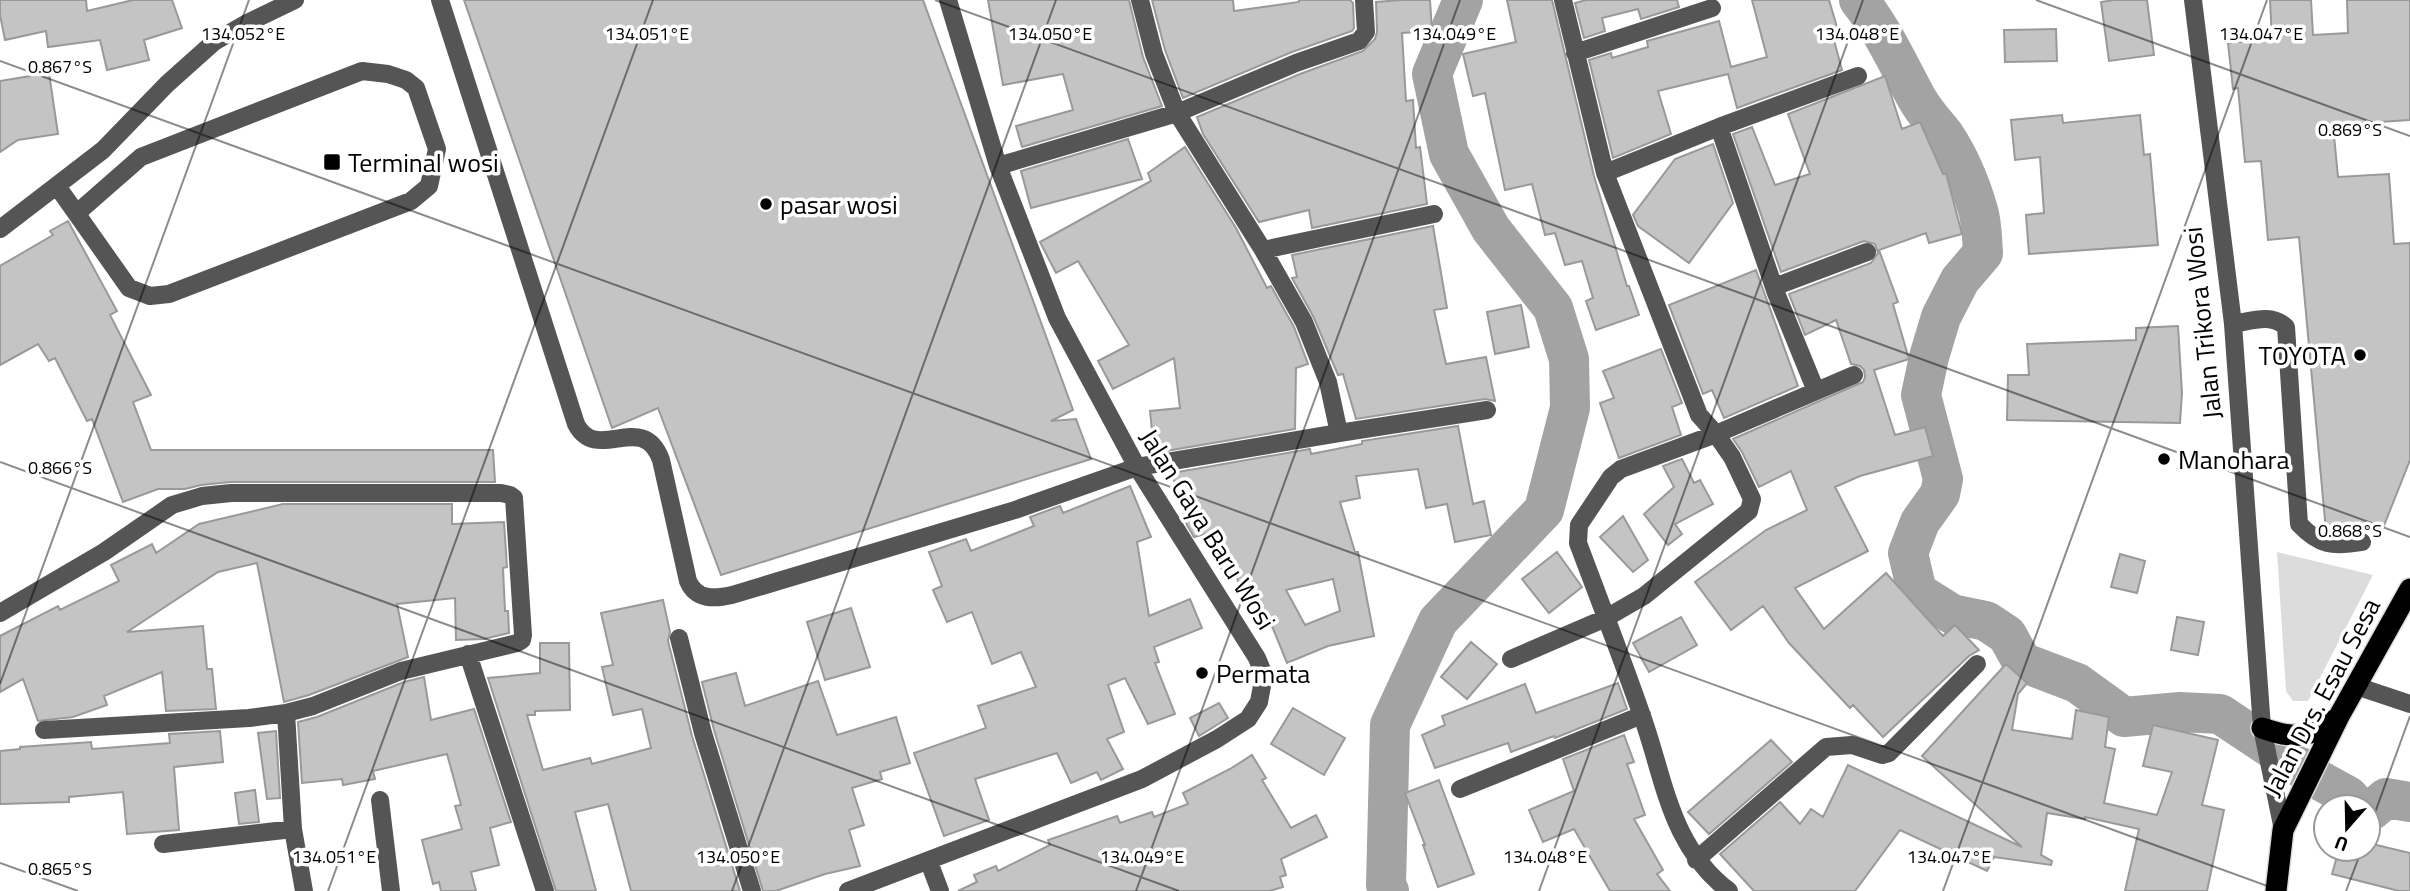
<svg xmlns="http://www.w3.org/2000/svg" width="2410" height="891" font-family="'Titillium Web',sans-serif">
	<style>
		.green { fill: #dcdcdc }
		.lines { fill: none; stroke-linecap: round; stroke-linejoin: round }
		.river { stroke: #a3a3a3; stroke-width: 40 }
		.building { fill: #c4c4c4; stroke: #999; stroke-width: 2; fill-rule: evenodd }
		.highway-casing { stroke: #dbdbdb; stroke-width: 24 }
		.minor { stroke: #555; stroke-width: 18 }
		.highway { stroke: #000; stroke-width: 21 }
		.ticks { fill: none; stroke: #000; stroke-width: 2; stroke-opacity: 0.45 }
		.poi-dot { fill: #000; stroke: #fff; stroke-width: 2.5 }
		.labels { text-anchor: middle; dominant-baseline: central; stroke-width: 7; stroke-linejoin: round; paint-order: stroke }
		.poi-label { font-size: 26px; fill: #000; stroke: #fff; text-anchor: start }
		.street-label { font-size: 26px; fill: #000; stroke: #fff }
		.ticks-label { font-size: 18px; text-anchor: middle; fill: #000; stroke: #fff; stroke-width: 7; stroke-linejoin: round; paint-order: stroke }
	</style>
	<rect width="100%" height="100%" fill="#fff"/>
	<path class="green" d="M2277 552 2373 575 2308 701H2293L2286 691Z"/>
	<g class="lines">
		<path class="river" d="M1859 0C1883 30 1898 64 1916 97 1924 112 1935 123 1945 136 1959 157 1971 186 1978 210 1982 223 1982 239 1983 253L1960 280 1941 317 1929 357 1921 395 1943 479 1940 494 1920 522 1908 553 1917 592 1952 614 1986 621 2007 635 2022 662 2077 683 2124 717 2180 712 2220 714 2319 780 2348 796 2358 807
			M2368 810H2372L2386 798 2410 802
			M1389 891 1386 885 1390 725 1438 621 1544 510 1570 408 1569 359 1553 308 1491 229 1449 154 1432 74 1463 0"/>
	</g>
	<path class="building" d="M0 0H86L87 11 133 0H172L182 28 144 40 149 60 107 70 100 40 48 47 46 31 5 40 0 15Z
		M464 0H923L1073 410 1051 421 1076 419 1091 459 721 575 658 408 612 428Z
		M988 0H1129L1143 57 1162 106 1022 147 1016 126 1073 110 1063 74 1003 85Z
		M1152 0H1233L1234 11 1299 2V0H1350L1353 3 1354 28 1352 31 1292 52 1183 98 1165 50Z
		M1401 0H1430L1432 31 1402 33 1406 101 1413 100 1416 148 1420 147 1427 204 1312 228 1309 210 1259 222 1203 134 1197 117 1300 74 1363 51 1375 39 1377 32 1376 2Z
		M1507 0H1552L1594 176 1627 286H1629L1639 315 1596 330 1586 301 1593 298 1582 261 1565 265 1555 233 1545 235 1532 184 1505 190 1485 93 1473 96 1463 54 1516 42Z
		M1586 0H1677L1679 7 1641 19 1638 9 1602 18 1605 31 1584 38 1575 3Z
		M1752 0H1829L1837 27 1831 29 1842 70 1737 108 1728 74 1658 91 1671 134 1613 158 1589 60 1611 53 1612 58 1648 47 1647 41 1719 21 1731 67 1767 57Z
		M2114 0H2147L2154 55 2109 61 2101 2Z
		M2270 0H2311L2313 35 2348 33 2347 0H2410V120L2333 125 2338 177 2389 174 2394 244 2410 243V460L2383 528 2341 533 2326 531 2299 237 2268 240 2261 161 2245 162 2238 88 2233 89 2228 43 2272 39Z
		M2056 29 2057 61 2005 62 2004 30Z
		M49 73 58 134 18 140 0 152V81Z
		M1885 76 1902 129 1920 122 1943 174 1946 173 1962 234 1929 243 1926 233 1879 250 1898 302 1893 304 1909 359 1874 370 1895 435 1925 427 1933 456 1860 476 1835 487 1868 551 1795 588 1824 629 1886 573 1943 636 1955 625 1979 650 1969 656 1883 737 1853 705 1850 708 1789 643 1763 606 1731 630 1695 582 1766 530 1807 510 1791 471 1759 487 1742 452 1733 439 1863 382 1865 377 1864 370 1860 366 1851 364 1836 320 1805 335 1789 294 1871 263 1878 253 1875 244 1864 241 1781 272 1733 134 1752 127 1775 185 1810 174 1788 114Z
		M2062 115 2063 123 2140 115 2144 155 2150 154 2158 245 2029 254 2026 215 2044 213 2040 157 2015 160 2011 120Z
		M1128 139 1142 179 1031 208 1021 171Z
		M1713 144 1733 203 1689 263 1638 226 1633 215 1675 159Z
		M1185 147 1236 228 1267 288 1271 286 1294 327 1308 364 1296 368 1295 429 1166 451 1154 450 1150 411 1180 408 1174 358 1113 389 1098 361 1129 345 1078 261 1056 273 1040 242 1151 181 1148 173Z
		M68 221 117 311 110 315 151 395 133 402 151 450H493L495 482H230L201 485 185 489H158L123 502 92 419 87 421 55 358 49 361 38 344 0 365V266L53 235 50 231Z
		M1433 226 1447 308 1434 310 1446 364 1486 357 1495 401 1485 399 1356 419 1343 374 1338 375 1314 318 1292 278 1297 277 1292 255Z
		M1756 270 1798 386 1724 418 1712 390 1703 394 1669 305Z
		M1521 305 1529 347 1495 354 1487 312Z
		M2178 326 2182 393 2180 423 2007 420 2008 375H2029L2027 344 2136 340V328Z
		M1661 349 1682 403 1672 407 1681 435 1619 458 1600 403 1614 398 1603 371Z
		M1458 426 1473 504 1484 501 1491 535 1455 542 1447 504 1426 508 1418 469 1356 476 1360 498 1340 502 1355 552H1358L1374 636 1328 646 1287 663 1272 626 1264 630 1249 601 1245 602 1235 572 1224 576 1209 533 1194 537 1187 525 1172 473 1310 449 1311 454 1362 444V441ZM1333 579 1340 611 1305 625 1286 590Z
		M1682 459 1694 483 1700 480 1713 504 1675 524 1682 534 1668 545 1644 514 1674 487 1663 466Z
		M1130 486 1151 537 1137 542 1149 616 1190 599 1202 628 1154 647 1159 662 1155 663 1175 714 1148 724 1125 678 1108 685 1124 732 1107 739 1123 769 1101 780 1097 772 1071 783 1057 753 975 779 989 820 944 836 914 753 986 728 978 706 1036 687 1021 652 992 664 972 612 947 622 933 590 942 586 929 552 966 539 971 551 1034 526 1030 517 1060 506 1063 513Z
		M283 504H452V524L504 522 507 567 503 568 505 611H508L509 633 484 639 456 640 455 598 397 604 408 657 309 695 284 702 257 563 218 572 127 632 203 626 207 669H212L216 709 166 711 162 672 104 696 107 705 73 717 38 721 23 679 0 692V636L58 606 60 610 119 581 111 565 152 544 156 553 199 524Z
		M1623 516 1648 560 1633 572 1600 537Z
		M1557 552 1582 587 1549 613 1522 579Z
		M2120 554 2145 561 2137 593 2111 587Z
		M663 600 670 632 668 641 692 736 740 891H631L608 804 575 812 596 891H556L488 678 540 673V643H569L570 710 535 711V715H527L543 770 590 758 592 764 651 748 642 709 613 715 602 667 613 665 601 613Z
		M851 608 870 667 825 680 807 622Z
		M1681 617 1697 645 1649 672 1633 643Z
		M2177 617 2204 622 2198 655 2171 650Z
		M1471 642 1497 664 1467 699 1441 677Z
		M2006 664 2027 683 2018 694 2012 730 2072 739 2076 710 2109 717 2105 747 2115 749 2104 803 2157 815 2172 772 2143 766 2153 725 2218 740 2202 805 2224 810 2207 891H2125L2139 829 2085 817V819L2047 813 2041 855 2052 861 2051 865 1994 857 1987 871 1900 830 1855 891H1754L1720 854 1780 802 1800 824 1811 809 1823 817 1848 765 2022 847 1922 756Z
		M736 673 745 706 818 681 837 735 896 717 910 763 880 772 882 779 852 788 864 825 849 830 860 866 825 874 776 891H763L714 730 702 682Z
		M424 677 431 720 474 709 511 822 490 828 499 865 471 872 476 891H441L439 882 433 884 422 840 462 829 455 806 461 805 447 754 373 771 375 779 343 785 342 779 302 783 298 722 317 717 404 682Z
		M1618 683 1627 709 1555 738 1554 736 1511 752 1508 743 1435 768 1422 735 1445 725 1442 716 1525 684 1536 713Z
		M1219 703 1228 718 1199 736 1190 718Z
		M1293 708 1345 738 1324 775 1271 744Z
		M220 731 223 762 174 767 179 830 127 834 123 792 69 797V802L0 804V751L20 749V747L91 742 92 749 170 743 169 734Z
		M276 731 280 798 267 799 258 733Z
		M1624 735 1634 762 1627 764 1645 815 1634 819 1663 870 1657 874 1670 891H1610L1574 829 1543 842 1529 810 1574 791 1563 759Z
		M1771 740 1792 762 1709 834 1688 812Z
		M1252 755 1266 778 1262 780 1291 828 1316 815 1327 837 1281 859 1286 875 1280 877 1283 887 1269 891H958L977 882 974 875 996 866 998 871 1050 845 1048 840 1117 816 1120 823 1152 812 1154 817 1188 804 1183 793 1230 769Z
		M1439 780 1474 874 1438 887 1423 845H1425L1405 793Z
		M255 790 259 822 239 824 235 793Z
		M2368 843 2410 853V891H2399L2332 874 2339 849H2368Z"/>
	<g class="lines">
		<defs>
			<path id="highway" d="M2262 728C2293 739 2309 739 2336 719
				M2276 891 2283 830 2338 718 2410 589"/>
		</defs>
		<use href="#highway" class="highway-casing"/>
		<path class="minor" d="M440 0 576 424C597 465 643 409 661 460L688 581C696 600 714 599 732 595L1015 510 1137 467 1339 433
			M1140 0 1154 54 1177 113 1263 250 1304 322 1328 382 1339 433 1487 410
			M2193 0 2233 324 2262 728 2283 830
			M1575 53 1712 8
			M1719 127 1776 293 1816 391
			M998 166 1177 113 1296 63 1359 41 1366 32 1364 0
			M1605 173 1719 127 1858 76
			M57 186 129 288 150 296 169 294 411 201 429 186 437 149 416 88 406 80 388 74 362 71 141 157 77 213
			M0 229 103 150 167 84 214 42 247 23 295 0
			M1263 250 1434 214
			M1774 287 1867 252
			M2233 324C2252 321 2271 313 2286 327L2299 524C2320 546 2333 547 2362 542
			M0 613 104 552 172 505 202 496 231 493H501L510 495 514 498 523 635 522 640 517 643 401 671 313 706 286 713 249 718 44 730
			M679 638 703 733 752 891
			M468 654 545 891
			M1511 659 1606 618 1644 596 1749 511 1752 499 1732 457 1716 434 1699 415 1605 173 1563 0
			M2356 686 2410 704
			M286 713 293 829 304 891
			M1460 789 1642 715
			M380 800 391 891
			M163 844 293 829
			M1696 860 1826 747 1852 745 1882 755 1889 753 1977 664
			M929 862 940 891
			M848 891 1142 779 1217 739 1248 719 1259 702 1264 675 1257 658 1137 467 1057 318 998 166 948 0
			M1729 891C1669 845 1665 779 1641 713 1621 656 1599 599 1578 543L1579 525 1611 477 1621 469 1716 434 1854 375"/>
		<use href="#highway" class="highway"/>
	</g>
	<path class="ticks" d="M935 0 2410 537M2036 0 2410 136M0 61 2281 891M0 462 1179 891M0 684 249 0M2368 832 2410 716M0 863 78 891M328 891 653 0M732 891 1056 0M1136 891 1460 0M1539 891 1863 0M1943 891 2267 0M2346 891 2362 849"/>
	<g class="poi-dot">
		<rect x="323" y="153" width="18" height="18" rx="3.5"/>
		<circle cx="766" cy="204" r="7"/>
		<circle cx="2360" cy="355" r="7"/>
		<circle cx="2164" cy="459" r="7"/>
		<circle cx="1202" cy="673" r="7"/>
	</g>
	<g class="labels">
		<g class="poi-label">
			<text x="348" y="162">Terminal wosi</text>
			<text x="780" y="204">pasar wosi</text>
			<text x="2346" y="355" text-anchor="end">TOYOTA</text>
			<text x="2178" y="459">Manohara</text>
			<text x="1216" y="673">Permata</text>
		</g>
		<g class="street-label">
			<text transform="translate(2202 323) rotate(-96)">Jalan Trikora Wosi</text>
			<text transform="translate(1208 529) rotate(58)">Jalan Gaya Baru Wosi</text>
			<text transform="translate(2321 697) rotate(-62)">Jalan Drs. Esau Sesa</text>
		</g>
	</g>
	<g class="ticks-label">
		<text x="243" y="40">134.052°E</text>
		<text x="647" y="40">134.051°E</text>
		<text x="1050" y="40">134.050°E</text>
		<text x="1454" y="40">134.049°E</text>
		<text x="1857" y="40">134.048°E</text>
		<text x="2261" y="40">134.047°E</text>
		<text x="60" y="73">0.867°S</text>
		<text x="2350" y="136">0.869°S</text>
		<text x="60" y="474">0.866°S</text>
		<text x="2350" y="537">0.868°S</text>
		<text x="334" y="863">134.051°E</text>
		<text x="738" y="863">134.050°E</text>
		<text x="1142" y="863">134.049°E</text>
		<text x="1545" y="863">134.048°E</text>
		<text x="1949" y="863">134.047°E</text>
		<text x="60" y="875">0.865°S</text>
	</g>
	<g transform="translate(2347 828) rotate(200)"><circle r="33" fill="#ffffff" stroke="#999999" stroke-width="2"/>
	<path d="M0-5L12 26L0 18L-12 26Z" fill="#000000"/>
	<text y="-10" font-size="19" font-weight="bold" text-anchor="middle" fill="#000000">U</text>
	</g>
</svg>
